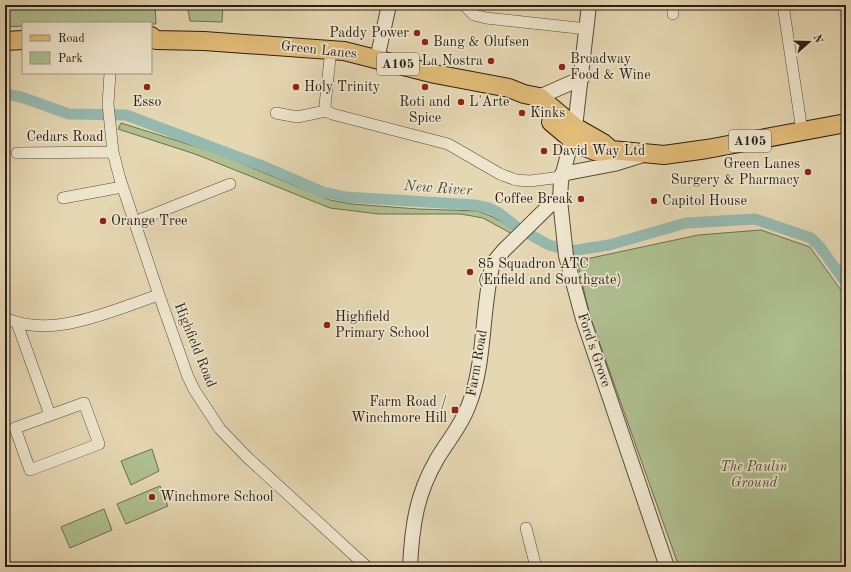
<svg xmlns="http://www.w3.org/2000/svg" width="851" height="572" font-family="'Old Standard TT',serif">
	<style>
		.green { fill: #afbf90; stroke: #6c6e53 }
		.lines { fill: none; stroke-linecap: round; stroke-linejoin: round }
		.canal { stroke: #96b9af; stroke-width: 11 }
		.minor-casing { stroke: #584c3d; stroke-width: 12 }
		.tertiary-casing { stroke: #584c3d; stroke-width: 16 }
		.primary-casing { stroke: #291e16; stroke-width: 20 }
		.minor { stroke: #eee5cd; stroke-width: 11 }
		.tertiary { stroke: #eee5cd; stroke-width: 14 }
		.primary { stroke: #e2bc79; stroke-width: 18 }
		.poi-dot { fill: #8f2418; stroke: #eee5cd; stroke-width: 1.5 }
		.labels { text-anchor: middle; dominant-baseline: central; stroke-width: 3.5; stroke-linejoin: round; paint-order: stroke }
		.shield { fill: #eee5cd; stroke: #645a4d; stroke-width: 1 }
		.shield-label { font-size: 13px; font-weight: bold; fill: #291e16 }
		.poi-label { font-size: 14px; fill: #291e16; stroke: #eee5cd; text-anchor: start }
		.street-label { font-size: 14px; fill: #291e16; stroke: #eee5cd }
		.park-label { font-size: 14px; font-style: italic; fill: #514e3b; stroke: #eee5cd }
		.water-label { font-size: 15px; font-style: italic; fill: #4a4c44; stroke: #eee5cd }
	</style>
	<rect width="100%" height="100%" fill="#e5d7b2"/>
	<filter id="stains"><feTurbulence type="fractalNoise" baseFrequency=".005" numOctaves="4"/><feColorMatrix values="0 0 0 0 .2 0 0 0 0 .09 0 0 0 0 .02 0 0 0 .5 -.17"/></filter>
	<radialGradient id="worn" r=".72"><stop offset=".6" stop-color="#630" stop-opacity="0"/><stop offset="1" stop-color="#630" stop-opacity=".3"/></radialGradient>
	<path class="green" d="M39 5H155L156 24 23 23V26L5 27V6Z
		M187 5H223L222 22 190 21Z
		M121 123 216 153 330 200 352 204 418 209 478 211 493 217 517 230 514 235 483 218 461 214H379L330 208 195 154 118 129Z
		M761 230 810 247 846 297V567H679L590 316 577 261 698 235Z
		M152 449 159 471 131 485 121 461Z
		M160 486 168 506 126 524 117 504Z
		M104 509 112 530 70 548 61 527Z"/>
	<g class="lines">
		<path class="canal" d="M5 94 21 97 69 114 126 115 265 167 323 192 346 197 475 205 489 208 499 213 518 228 549 245 571 251 609 245 686 223 755 219 811 238 820 247 846 283"/>
		<defs>
			<path id="minor" d="M464 5 474 15 486 18 587 29
				M783 5 802 131
				M673 14V5
				M331 49 325 105 326 111 332 114 448 144 500 174 516 180 530 181 561 177
				M110 73 108 104 113 152 120 179 159 295 188 377 195 391 220 429 247 457 367 567
				M276 113 297 117 326 111
				M17 153 113 152
				M63 198 122 187
				M134 222 230 184
				M5 318C53 340 112 310 159 295
				M17 323 50 415
				M84 403 99 444 30 470 15 428Z
				M526 528 536 567"/>
			<path id="tertiary" d="M589 5 575 127 561 181 560 200 566 256 583 319 667 567
				M377 59 389 5
				M539 97 582 78
				M562 174 614 164 643 155
				M410 567C412 527 416 495 437 459 447 442 461 426 468 407 486 364 481 309 493 263L504 250 552 203 560 200"/>
			<path id="primary" d="M151 36 156 40 204 41 344 51 435 74 509 88 524 94 539 97 575 127 603 143 611 150
				M5 41 23 40
				M551 122 577 144 595 151 600 152 611 150 664 155 707 149 846 123"/>
		</defs>
		<use href="#minor" class="minor-casing"/>
		<use href="#tertiary" class="tertiary-casing"/>
		<use href="#primary" class="primary-casing"/>
		<use href="#minor" class="minor"/>
		<use href="#tertiary" class="tertiary"/>
		<use href="#primary" class="primary"/>
	</g>
	<g class="poi-dot">
		<circle cx="417" cy="33" r="4"/>
		<circle cx="425" cy="42" r="4"/>
		<circle cx="491" cy="61" r="4"/>
		<circle cx="562" cy="67" r="4"/>
		<circle cx="147" cy="87" r="4"/>
		<circle cx="296" cy="87" r="4"/>
		<circle cx="425" cy="87" r="4"/>
		<circle cx="461" cy="102" r="4"/>
		<circle cx="522" cy="113" r="4"/>
		<circle cx="544" cy="151" r="4"/>
		<circle cx="808" cy="172" r="4"/>
		<circle cx="581" cy="199" r="4"/>
		<circle cx="654" cy="201" r="4"/>
		<circle cx="103" cy="221" r="4"/>
		<circle cx="470" cy="272" r="4"/>
		<circle cx="327" cy="325" r="4"/>
		<rect x="451" y="406" width="8" height="8" rx="2"/>
		<circle cx="152" cy="497" r="4"/>
	</g>
	<g class="labels">
		<g class="shield">
			<rect x="377" y="53" width="42" height="22" rx="3"/>
			<rect x="729" y="130" width="42" height="22" rx="3"/>
		</g>
		<g class="shield-label">
			<text x="398" y="64">A105</text>
			<text x="750" y="141">A105</text>
		</g>
		<g class="poi-label">
			<text x="409" y="33" text-anchor="end">Paddy Power</text>
			<text x="433" y="42">Bang &amp; Olufsen</text>
			<text x="570" y="59">Broadway<tspan x="570" dy="16">Food &amp; Wine</tspan></text>
			<text x="483" y="61" text-anchor="end">La Nostra</text>
			<text x="304" y="87">Holy Trinity</text>
			<text x="147" y="102" text-anchor="middle">Esso</text>
			<text x="425" y="102" text-anchor="middle">Roti and<tspan x="425" dy="16">Spice</tspan></text>
			<text x="469" y="102">L'Arte</text>
			<text x="530" y="113">Kinks</text>
			<text x="552" y="151">David Way Ltd</text>
			<text x="800" y="164" text-anchor="end">Green Lanes<tspan x="800" dy="16">Surgery &amp; Pharmacy</tspan></text>
			<text x="573" y="199" text-anchor="end">Coffee Break</text>
			<text x="662" y="201">Capitol House</text>
			<text x="111" y="221">Orange Tree</text>
			<text x="478" y="264">85 Squadron ATC<tspan x="478" dy="16">(Enfield and Southgate)</tspan></text>
			<text x="335" y="317">Highfield<tspan x="335" dy="16">Primary School</tspan></text>
			<text x="447" y="402" text-anchor="end">Farm Road /<tspan x="447" dy="16">Winchmore Hill</tspan></text>
			<text x="160" y="497">Winchmore School</text>
		</g>
		<g class="street-label">
			<text transform="translate(319 50) rotate(6)">Green Lanes</text>
			<text x="65" y="137">Cedars Road</text>
			<text transform="translate(195 345) rotate(68)">Highfield Road</text>
			<text transform="translate(594 350) rotate(71)">Ford's Grove</text>
			<text transform="translate(477 363) rotate(-80)">Farm Road</text>
		</g>
		<g class="park-label">
			<text x="754" y="467">The Paulin<tspan x="754" dy="16">Ground</tspan></text>
		</g>
		<g class="water-label">
			<text transform="translate(438 189) rotate(4)">New River</text>
		</g>
	</g>
	<rect width="851" height="572" fill="none" stroke="#e5d7b2" stroke-width="20"/>
	<rect x="6" y="6" width="839" height="560" fill="none" stroke="#291e16" stroke-width="2"/>
	<rect x="10" y="10" width="831" height="552" fill="none" stroke="#291e16"/>
	<rect x="22" y="22" width="130" height="52" fill="#eee5cd" stroke="#9f9584"/>
	<rect x="30" y="35" width="20" height="6" fill="#e2bc79" stroke="#9f9584"/>
	<text x="58" y="42" font-size="12" fill="#291e16">Road</text>
	<rect x="30" y="52" width="20" height="12" fill="#afbf90" stroke="#9f9584"/>
	<text x="58" y="62" font-size="12" fill="#291e16">Park</text>
	<g transform="translate(809 42) rotate(70)" stroke="#eee5cd" stroke-width="3" paint-order="stroke">
	<path d="M0-3L7 15L0 10L-7 15Z" fill="#291e16"/>
	<text y="-6" font-size="11" font-weight="bold" text-anchor="middle" fill="#291e16">N</text>
	</g>
	<rect width="100%" height="100%" filter="url(#stains)"/>
	<rect width="100%" height="100%" fill="url(#worn)"/>
</svg>
